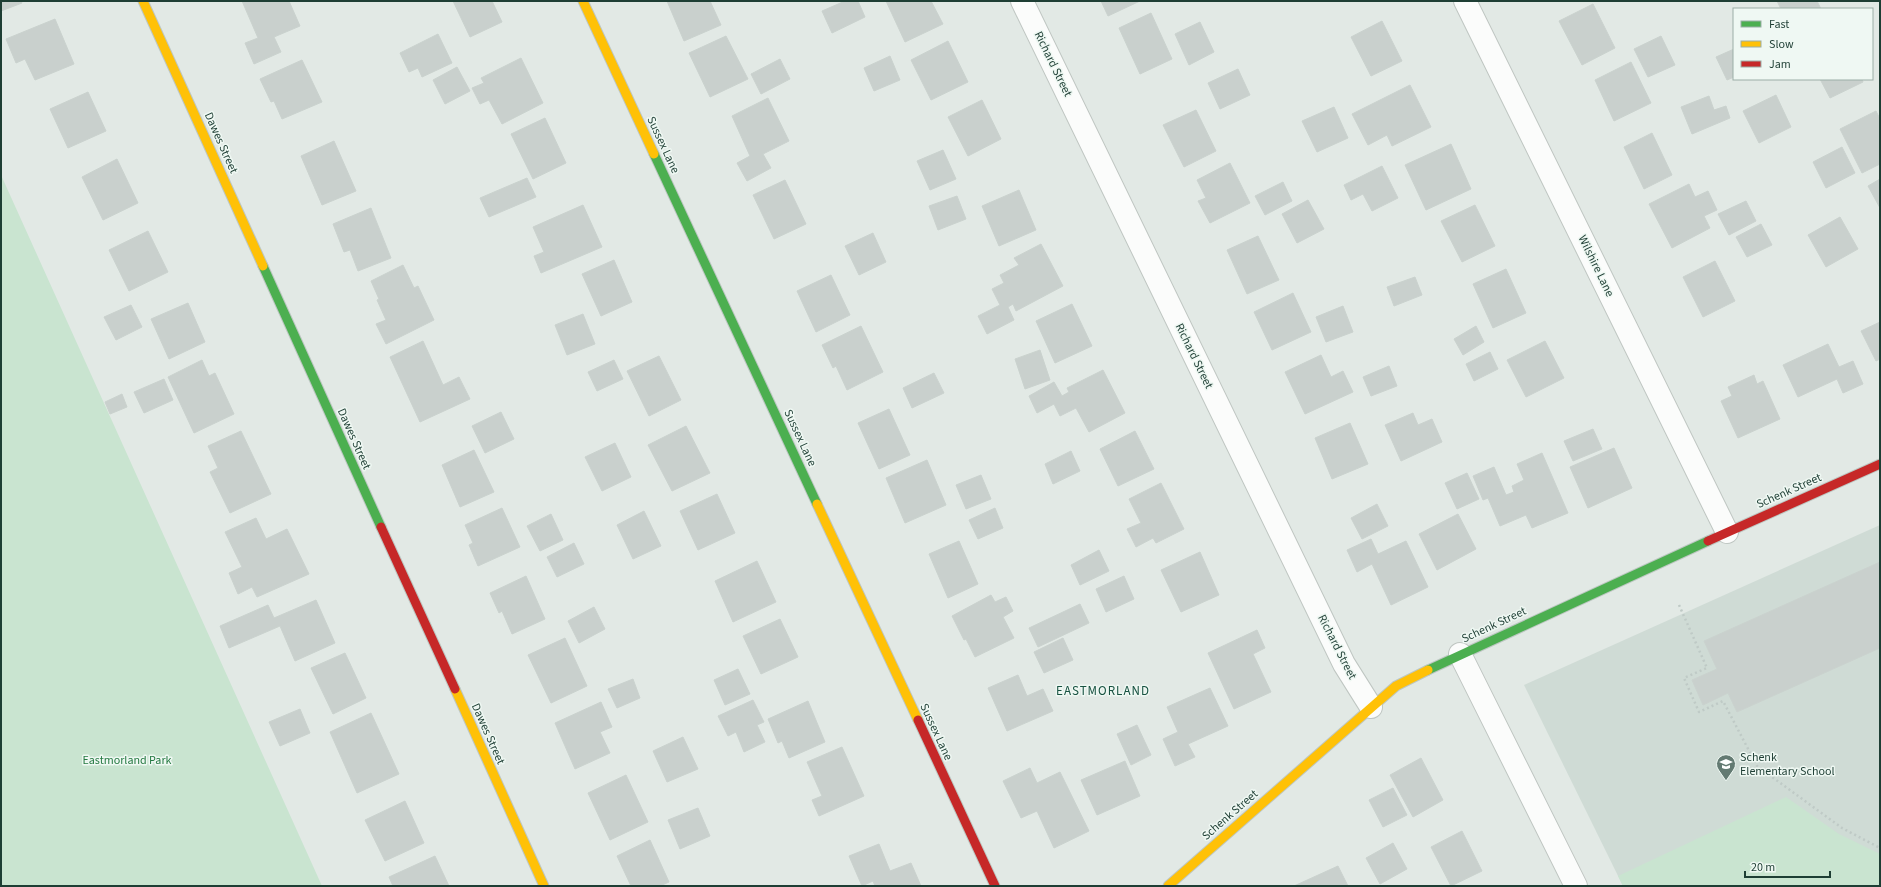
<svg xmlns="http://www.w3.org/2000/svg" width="1881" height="887" font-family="'Source Sans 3',sans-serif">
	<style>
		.built { fill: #cfdbd5 }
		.green { fill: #c9e4d0 }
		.building { fill: #c9d0cd; stroke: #cad2ce }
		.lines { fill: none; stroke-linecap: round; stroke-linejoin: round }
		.street-casing { stroke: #bfc6c2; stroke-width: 24 }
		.fast-casing { stroke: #bdc7c2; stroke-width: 11 }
		.slow-casing { stroke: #bdc7c2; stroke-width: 11 }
		.jam-casing { stroke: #bdc7c2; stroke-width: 11 }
		.path { stroke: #bfcac6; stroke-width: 2.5; stroke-dasharray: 2 3; stroke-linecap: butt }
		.street { stroke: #fbfcfb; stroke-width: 22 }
		.fast { stroke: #4caf50; stroke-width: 9 }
		.slow { stroke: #ffc107; stroke-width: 9 }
		.jam { stroke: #c62828; stroke-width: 9 }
		.labels { text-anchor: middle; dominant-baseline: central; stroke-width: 3; stroke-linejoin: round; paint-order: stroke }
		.street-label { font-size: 12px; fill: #1e3e34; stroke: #eff8f3 }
		.poi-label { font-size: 12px; fill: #1e3e34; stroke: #eff8f3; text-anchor: start }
		.park-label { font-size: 12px; fill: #247941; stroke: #eff8f3 }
		.neighbourhood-label { font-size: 13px; letter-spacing: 1px; fill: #185241; stroke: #eff8f3 }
	</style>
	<rect width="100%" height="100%" fill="#e2e9e5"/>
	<path class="built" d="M1880 525V886H1623L1524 685Z"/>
	<path class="green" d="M1 175 322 886H1Z
		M1786 797 1839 834 1880 854V886H1623L1618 876Z"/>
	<path class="building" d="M1 1H21L22 3 1 11Z
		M242 1H289L300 26 274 37 281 52 254 64 245 43 258 38Z
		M453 1H492L502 22 470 37Z
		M667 1H710L721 25 684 41Z
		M845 1H858L865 17 832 33 822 11Z
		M886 1H931L943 24 905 42Z
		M1101 1H1140L1108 16Z
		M1777 1H1817L1821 9H1781Z
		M1593 4 1615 48 1582 65 1559 21Z
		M1151 13 1172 59 1140 74 1119 28Z
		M55 19 74 64 35 80 25 59 16 63 6 39Z
		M1382 21 1402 61 1371 76 1351 37Z
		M1200 22 1214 52 1189 65 1175 34Z
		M438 34 452 63 422 77 418 68 409 72 400 53Z
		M726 36 748 79 710 97 689 53Z
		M1661 36 1675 65 1648 77 1634 49Z
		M948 41 968 82 931 100 911 60Z
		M1734 49V77L1727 80 1716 57Z
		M890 56 900 80 874 91 864 68Z
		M521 58 543 103 502 124 489 100 480 104 472 88 484 83 481 78Z
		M780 59 790 79 761 94 751 74Z
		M302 60 322 102 282 119 274 101 271 102 260 79Z
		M1631 62 1651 103 1614 121 1595 80Z
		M457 67 470 91 445 104 433 80Z
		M1238 69 1250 95 1220 109 1208 83Z
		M1820 79H1862L1863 82 1830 98Z
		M1410 85 1431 127 1392 146 1387 135 1368 145 1352 114Z
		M88 92 106 131 68 148 50 109Z
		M1776 95 1791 127 1759 143 1743 111Z
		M1709 96 1714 110 1726 106 1730 118 1692 134 1681 107Z
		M768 98 789 141 763 154 771 168 747 181 737 163 750 156 732 116Z
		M982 100 1001 139 968 156 948 117Z
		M1334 107 1348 138 1317 152 1302 121Z
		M1196 110 1216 151 1184 167 1163 125Z
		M1876 111 1880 119V164L1862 173 1840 129Z
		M545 118 566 163 533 179 511 134Z
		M1652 133 1672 175 1644 189 1624 147Z
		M334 141 356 191 322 205 301 156Z
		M1451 144 1471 189 1426 210 1405 165Z
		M1842 147 1855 173 1826 188 1813 162Z
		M943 150 956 179 930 190 917 161Z
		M117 159 138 203 103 220 82 177Z
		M1230 163 1250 203 1210 223 1198 201 1206 198 1197 180Z
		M1382 166 1398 198 1372 211 1363 194 1351 200 1344 185Z
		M527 178 536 197 489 217 480 198Z
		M1880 179V208L1868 186Z
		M785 180 806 224 774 239 753 195Z
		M1283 182 1292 201 1265 215 1255 196Z
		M1689 184 1695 197 1708 191 1717 210 1704 216 1710 228 1672 248 1649 204Z
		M1019 190 1036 230 999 246 982 206Z
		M957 196 966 219 938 230 929 206Z
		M1308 200 1324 229 1297 243 1282 214Z
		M1746 201 1756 221 1729 235 1718 214Z
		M583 205 602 247 541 273 534 256 544 252 533 227Z
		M1475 205 1495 246 1462 262 1441 221Z
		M371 208 391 258 358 271 350 250 344 252 333 224Z
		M1840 217 1858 249 1826 267 1808 235Z
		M1761 224 1772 245 1747 257 1736 237Z
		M148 231 168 272 129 291 109 250Z
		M873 233 886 262 859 275 845 246Z
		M1258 236 1279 280 1247 294 1227 250Z
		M1041 244 1063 286 1016 311 1013 304 1008 307 1014 320 987 334 978 316 1000 305 992 289 1004 283 1000 275 1019 265 1014 258Z
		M614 260 632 302 601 316 582 274Z
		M1715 261 1735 301 1703 317 1683 277Z
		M403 265 414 288 418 286 434 320 386 344 376 324 386 320 377 300 379 299 371 281Z
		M1506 269 1526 313 1493 328 1473 284Z
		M831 275 850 315 816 332 797 291Z
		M1415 277 1422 295 1394 306 1387 287Z
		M1293 293 1311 332 1272 350 1254 312Z
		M188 303 205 342 169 359 151 319Z
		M1072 304 1092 346 1055 363 1036 321Z
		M131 305 142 327 116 340 104 317Z
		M1343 306 1353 332 1326 342 1316 317Z
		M583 314 595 344 567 355 555 325Z
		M1880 322V359L1876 361 1861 331Z
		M861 326 883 372 847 390 836 366 833 368 822 345Z
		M1476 326 1484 342 1463 355 1454 339Z
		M423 341 443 385 459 377 470 399 420 422 390 357Z
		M1545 341 1564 378 1526 397 1507 360Z
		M1828 344 1839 367 1853 361 1863 384 1843 393 1837 379 1798 397 1783 365Z
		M1040 350 1050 380 1025 389 1015 359Z
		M1490 352 1498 369 1474 381 1466 364Z
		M1321 355 1331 377 1343 371 1353 392 1305 414 1285 372Z
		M659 356 681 400 649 416 627 371Z
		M202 360 209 376 215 373 234 414 194 433 168 377Z
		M614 360 623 379 597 391 588 372Z
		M1389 366 1397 386 1371 396 1363 377Z
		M1103 370 1125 413 1089 432 1076 408 1060 416 1054 404 1037 413 1029 396 1054 382 1062 396 1069 392 1067 388Z
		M934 373 944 393 912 408 903 388Z
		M1754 375 1757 384 1763 381 1780 419 1738 438 1721 401 1732 396 1728 387Z
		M164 379 173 400 144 413 134 392Z
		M122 394 127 407 110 414 105 402Z
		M889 409 910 455 879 469 858 423Z
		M501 412 514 439 485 453 472 426Z
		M1413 413 1418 425 1432 419 1442 442 1401 461 1385 425Z
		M1350 423 1368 464 1332 479 1315 438Z
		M686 426 710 473 672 491 648 445Z
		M1593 429 1602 449 1573 461 1564 441Z
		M241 431 271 494 230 513 210 472 218 468 208 446Z
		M1135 431 1154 469 1118 486 1100 449Z
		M615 443 631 477 602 491 585 457Z
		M1614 448 1632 488 1588 508 1570 467Z
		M474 450 494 492 460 507 442 465Z
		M1071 451 1080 471 1053 484 1045 464Z
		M1542 453 1568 513 1532 528 1526 515 1500 526 1488 498 1483 500 1473 476 1494 467 1506 495 1514 492 1512 486 1524 480 1517 464Z
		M927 460 946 505 905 523 886 478Z
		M1467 473 1479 499 1457 509 1445 483Z
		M981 475 991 499 966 509 956 485Z
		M1161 483 1184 529 1156 543 1153 538 1136 547 1127 529 1141 523 1129 499Z
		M717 494 735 533 698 550 680 511Z
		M1377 504 1388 526 1362 539 1351 518Z
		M502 508 520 547 478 566 469 545 473 543 465 525Z
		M995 508 1003 528 978 539 969 520Z
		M644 511 661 546 633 559 617 525Z
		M551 514 563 540 540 551 527 526Z
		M1458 514 1476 549 1437 570 1419 534Z
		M256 518 266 539 287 529 309 574 257 597 252 587 238 594 229 573 242 567 225 532Z
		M1371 539 1378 554 1406 541 1428 587 1391 605 1372 564 1357 572 1347 550Z
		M959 541 978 584 948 598 929 554Z
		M574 543 584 564 557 577 547 557Z
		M1099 550 1109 571 1080 585 1071 565Z
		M1200 552 1219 595 1181 612 1161 570Z
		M757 561 776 602 733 622 715 581Z
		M1880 562V648L1737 712 1728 693 1703 705 1692 680 1717 669 1704 641Z
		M526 576 545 619 512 634 502 611 499 613 490 593Z
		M1124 576 1134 599 1106 612 1096 589Z
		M991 595 995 602 1006 597 1013 611 1003 617 1014 638 975 657 966 639 964 640 952 616Z
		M316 600 335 643 295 661 280 626 229 648 220 626 268 605 274 618Z
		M1080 604 1089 623 1038 647 1029 628Z
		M594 607 605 629 579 643 568 621Z
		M780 619 798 657 761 674 743 636Z
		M1257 630 1265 648 1253 654 1271 692 1234 709 1208 653Z
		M565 638 587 686 551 703 528 655Z
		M1063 638 1073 660 1044 673 1034 652Z
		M345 653 366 698 333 714 311 668Z
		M738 669 750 694 725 705 714 680Z
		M1018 675 1027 696 1043 689 1053 711 1007 731 988 688Z
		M633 679 640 698 617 708 608 689Z
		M1210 688 1228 726 1188 744 1195 757 1175 766 1163 739 1178 732 1167 707Z
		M753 700 764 722 757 725 765 742 744 752 736 732 728 736 718 716Z
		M808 701 825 742 789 758 782 741 778 743 768 719Z
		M601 702 612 727 600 732 610 753 575 769 555 723Z
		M300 709 310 733 280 746 269 722Z
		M371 713 399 774 357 793 330 732Z
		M1137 725 1151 755 1131 765 1117 734Z
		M683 737 698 769 667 782 653 751Z
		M842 747 864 796 819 816 812 800 822 796 807 762Z
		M1421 758 1443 800 1413 817 1390 775Z
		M1125 761 1140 796 1097 815 1081 780Z
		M1030 768 1037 783 1060 772 1089 831 1054 848 1037 811 1021 818 1003 781Z
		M626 775 648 822 610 840 588 793Z
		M1393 788 1407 815 1383 827 1369 800Z
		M405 801 424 843 385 861 365 820Z
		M698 808 710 836 680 849 668 820Z
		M1462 831 1482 871 1451 886 1431 847Z
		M650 840 669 882 660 886H631L617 856Z
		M1393 843 1407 869 1380 884 1366 858Z
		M879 844 890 871 911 863 921 886H875L873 881 862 886 849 856Z
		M435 856 449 886H393L389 877Z
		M1338 866 1348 886H1294Z"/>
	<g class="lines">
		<defs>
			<path id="street" d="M1022 1 1344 664 1371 707
				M1465 1 1727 532
				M1460 654 1576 886"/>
			<path id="fast" d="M654 154 817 504
				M263 266 381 527
				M1428 670 1708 541"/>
			<path id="slow" d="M143 1 263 266
				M583 1 654 154
				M817 504 918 720
				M455 689 544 886
				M1168 886 1396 686 1428 670"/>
			<path id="jam" d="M381 527 455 689
				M1708 541 1880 464
				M918 720 995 886"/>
		</defs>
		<use href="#street" class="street-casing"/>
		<use href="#fast" class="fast-casing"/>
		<use href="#slow" class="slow-casing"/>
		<use href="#jam" class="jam-casing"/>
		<path class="path" d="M1679 605 1707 668 1684 678 1699 712 1723 701 1757 766 1842 828 1880 848"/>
		<use href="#street" class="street"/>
		<use href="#fast" class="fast"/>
		<use href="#slow" class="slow"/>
		<use href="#jam" class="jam"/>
	</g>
	<defs>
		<symbol id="school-pin" viewBox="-11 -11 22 30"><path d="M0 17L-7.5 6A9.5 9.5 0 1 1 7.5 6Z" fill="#637a72" stroke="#eff8f3"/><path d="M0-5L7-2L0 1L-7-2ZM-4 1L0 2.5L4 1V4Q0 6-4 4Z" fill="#fff"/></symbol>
	</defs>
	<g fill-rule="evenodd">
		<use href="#school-pin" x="1715" y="753" width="22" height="30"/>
	</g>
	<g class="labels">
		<g class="street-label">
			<text transform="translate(1053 64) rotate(64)">Richard Street</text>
			<text transform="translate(221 143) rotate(66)">Dawes Street</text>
			<text transform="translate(663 145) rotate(65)">Sussex Lane</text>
			<text transform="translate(1596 266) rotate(64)">Wilshire Lane</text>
			<text transform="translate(1194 356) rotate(64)">Richard Street</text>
			<text transform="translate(800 438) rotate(65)">Sussex Lane</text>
			<text transform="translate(354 439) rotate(66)">Dawes Street</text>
			<text transform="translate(1789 491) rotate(-24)">Schenk Street</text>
			<text transform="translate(1494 625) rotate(-25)">Schenk Street</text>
			<text transform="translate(1337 647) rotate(63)">Richard Street</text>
			<text transform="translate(936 732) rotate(65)">Sussex Lane</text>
			<text transform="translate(488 734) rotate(66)">Dawes Street</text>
			<text transform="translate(1230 815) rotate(-41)">Schenk Street</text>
		</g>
		<g class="poi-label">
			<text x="1740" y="757">Schenk<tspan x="1740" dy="14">Elementary School</tspan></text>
		</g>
		<g class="park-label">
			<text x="127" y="760">Eastmorland Park</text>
		</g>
		<g class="neighbourhood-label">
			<text x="1103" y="691">EASTMORLAND</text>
		</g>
	</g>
	<rect width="1881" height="887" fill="none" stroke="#1e3e34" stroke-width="4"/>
	<rect x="1733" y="8" width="140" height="72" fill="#eff8f3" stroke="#9baea7"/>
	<rect x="1741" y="21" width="20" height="6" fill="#4caf50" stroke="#9baea7"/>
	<text x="1769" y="28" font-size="12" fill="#1e3e34">Fast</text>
	<rect x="1741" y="41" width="20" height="6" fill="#ffc107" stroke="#9baea7"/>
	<text x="1769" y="48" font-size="12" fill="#1e3e34">Slow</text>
	<rect x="1741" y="61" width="20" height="6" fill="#c62828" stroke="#9baea7"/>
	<text x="1769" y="68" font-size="12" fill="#1e3e34">Jam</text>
	<path d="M1745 871v6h85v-6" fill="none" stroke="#1e3e34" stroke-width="2"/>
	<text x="1751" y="871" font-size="12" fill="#1e3e34" stroke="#eff8f3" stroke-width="3" paint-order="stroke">20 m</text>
</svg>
